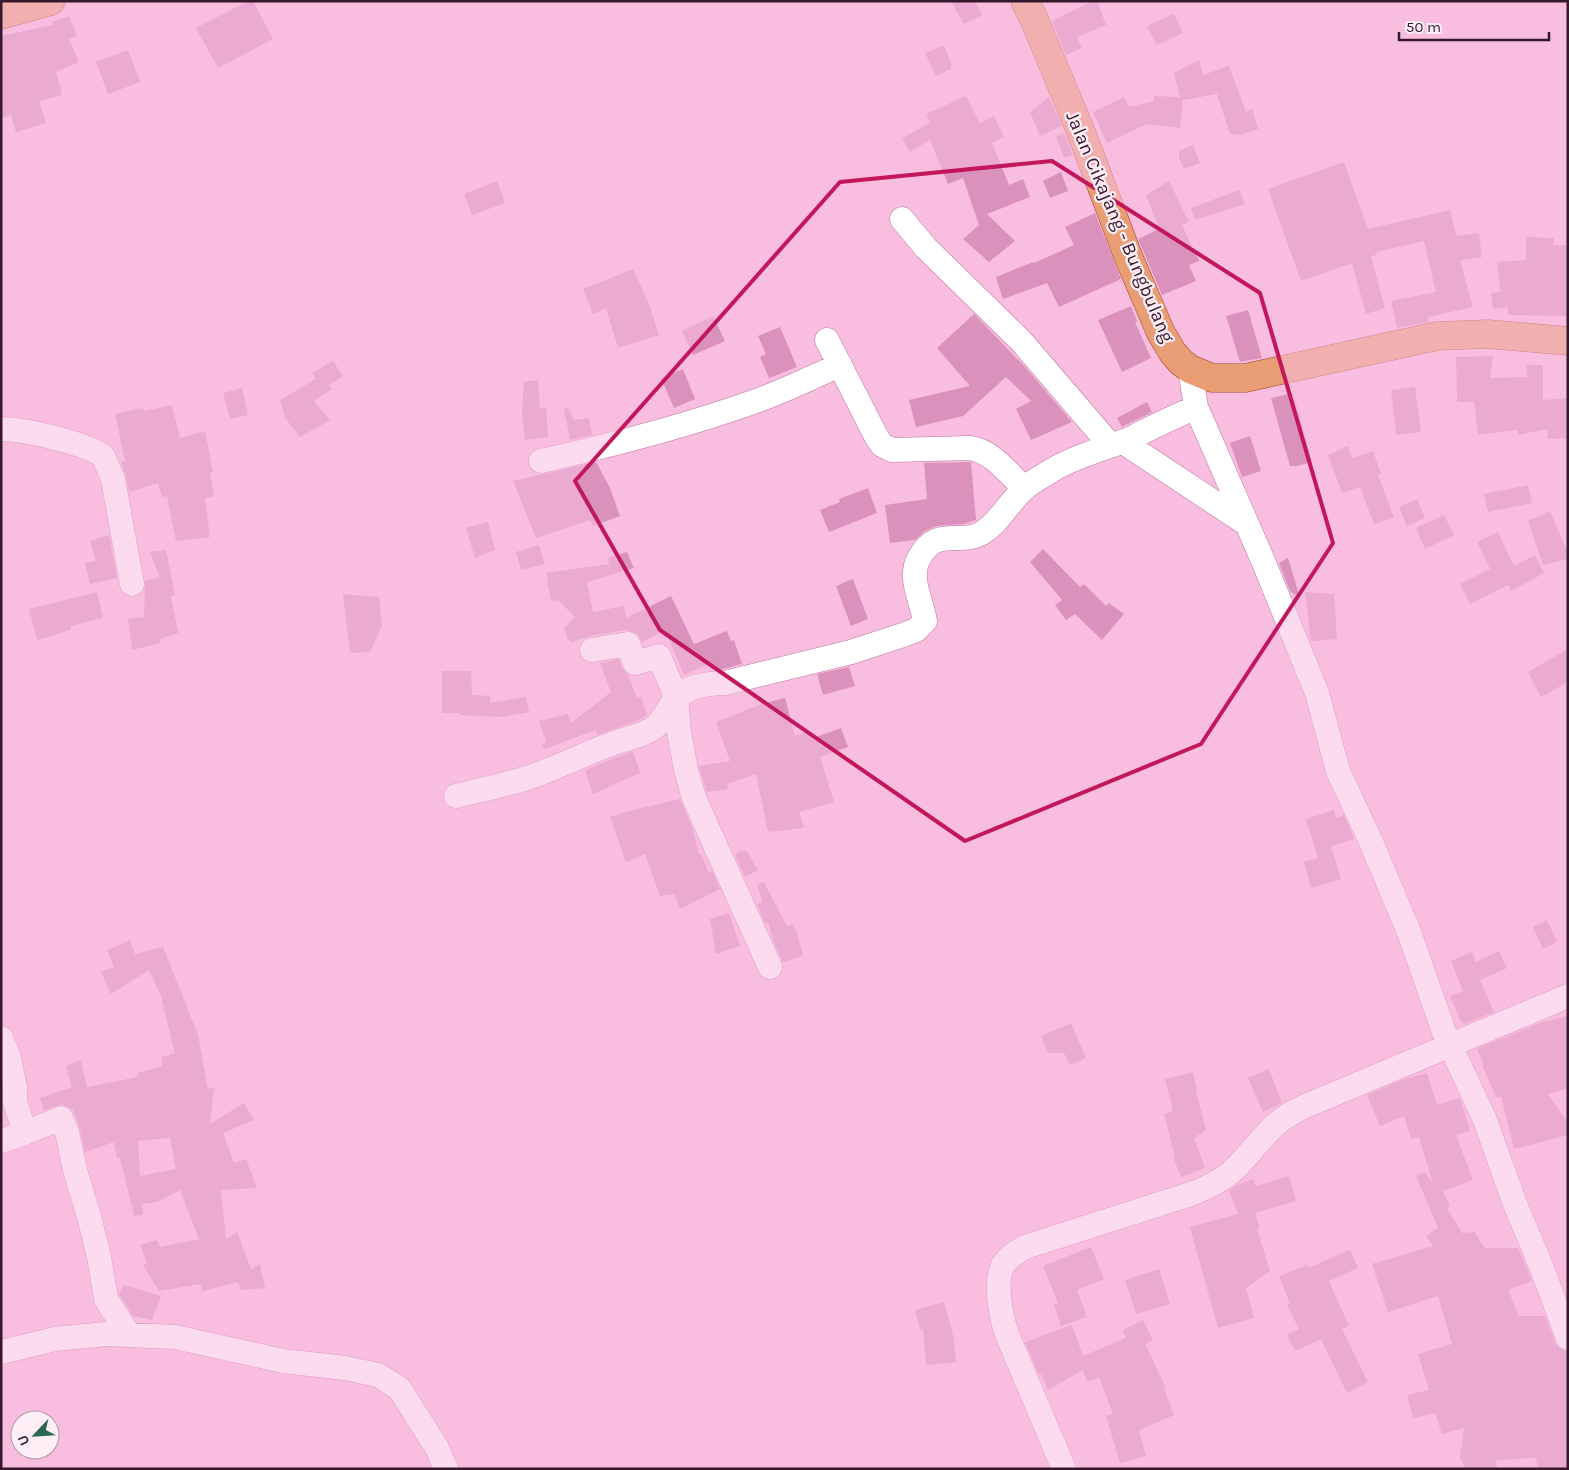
<svg xmlns="http://www.w3.org/2000/svg" width="1569" height="1470" font-family="Karla,sans-serif">
	<style>
		.building { fill: #da92bc; fill-rule: evenodd }
		.lines { fill: none; stroke-linecap: round; stroke-linejoin: round }
		.street-casing { stroke: #bc76a0; stroke-width: 25 }
		.primary-casing { stroke: #9f441f; stroke-width: 29 }
		.street { stroke: #fff; stroke-width: 24 }
		.primary { stroke: #e89d75; stroke-width: 28 }
		.marked { fill: none; stroke: #c2185b; stroke-width: 4; stroke-linejoin: round }
		.labels { text-anchor: middle; dominant-baseline: central; stroke-width: 4.5; stroke-linejoin: round; paint-order: stroke }
		.street-label { font-size: 19px; fill: #35192a; stroke: #feeef6 }
	</style>
	<rect width="100%" height="100%" fill="#f9bde0"/>
	<path class="building" d="M248 1H253L273 39 218 68 196 28Z
		M951 1H975L982 15 964 24Z
		M1093 1H1097L1106 25 1077 37 1082 48 1066 55 1052 21Z
		M1174 14 1183 33 1157 45 1147 26Z
		M69 16 77 36 69 39 79 62 56 72 62 95 39 101 46 123 16 132 11 115 1 118V36L53 25 52 22Z
		M944 45 951 63V69L936 76 925 53Z
		M128 50 140 82 108 94 96 62Z
		M1199 60 1203 75 1229 66 1246 112 1252 109 1258 129 1240 135 1230 134 1217 94 1183 100 1180 128 1147 124 1107 143 1093 112 1124 97 1129 107 1154 101V96L1180 97 1174 73Z
		M966 96 980 123 994 116 1004 137 992 143 1009 185 1023 179 1030 197 987 214 1015 241 989 262 963 239 979 225 963 178 948 184 930 140 910 152 902 138 930 123 926 114Z
		M1049 97 1062 126 1040 136 1030 112Z
		M1064 133 1073 155 1064 158 1056 136Z
		M1193 145 1200 163 1184 169 1179 158V151Z
		M1344 162 1368 229 1450 210 1456 236 1479 233 1482 257 1460 260 1473 307 1428 317 1429 322 1397 328 1391 301 1436 292 1424 241 1377 252V254L1371 257 1385 308 1366 314 1352 263 1301 281 1268 189Z
		M1061 172 1068 191 1050 198 1043 181Z
		M497 181 505 203 472 215 464 194Z
		M1169 181 1189 222 1182 225 1199 261 1189 265 1196 281 1162 295 1138 239 1159 229 1146 195Z
		M1239 190 1245 204 1195 220 1191 208Z
		M1095 213 1121 279 1059 307 1047 283 1003 299 996 277 1033 262 1034 263 1074 245 1065 227Z
		M1526 237 1554 238 1553 245H1568L1567 316 1508 315V307L1493 309 1491 293 1500 292 1497 262 1526 260Z
		M633 269 649 304 659 335 618 348 606 308 593 314 583 289Z
		M1131 306 1137 321 1135 322 1151 358 1122 372 1098 320Z
		M1248 310 1262 358 1240 362 1226 316Z
		M974 314 1026 368 1072 422 1031 440 1016 409 1031 401 1006 377 963 416 916 427 909 400 970 386 937 348Z
		M713 316 725 341 693 355 682 331Z
		M780 327 797 367 769 378 760 357 766 354 758 336Z
		M1493 356 1490 378 1527 377 1526 365H1543V400L1568 398V438L1548 439 1547 429 1518 435 1517 430 1478 435 1474 402H1457L1456 357Z
		M333 361 343 376 329 385 332 389 314 401 330 420 300 437 285 418 280 400 316 379 312 373Z
		M683 369 695 399 674 408 661 378Z
		M538 380 540 408 546 407 548 437 525 440 522 413 524 382Z
		M1415 387 1421 432 1396 435 1391 390Z
		M242 388 248 415 230 419 223 393Z
		M1293 393 1312 462 1297 466H1290L1271 398Z
		M1147 402 1152 412 1122 427 1117 418Z
		M172 405 180 438 205 431 213 472H210L214 496 205 498 210 537 176 541 167 496 162 497 158 483 129 492 126 476 121 462 125 461 115 414 143 408 144 411Z
		M567 407 574 420 589 418 592 435 570 440 564 409Z
		M1250 436 1261 471 1242 477 1230 443Z
		M1348 446 1352 458 1373 451 1381 474 1378 475 1394 518 1374 524 1360 487 1342 493 1328 455Z
		M596 462 610 488 620 516 593 526 590 520 536 538 513 481Z
		M968 462H971L976 520 964 524 936 526 925 531 915 540 890 543 885 505 927 499 924 463Z
		M1528 485 1532 503 1488 512 1484 494Z
		M868 488 877 513 829 532 820 510 840 502 839 499Z
		M1417 499 1425 518 1407 526 1399 507Z
		M1550 511 1568 553V559L1543 565 1528 521Z
		M1444 515 1454 535 1425 549 1416 528Z
		M488 522 495 550 475 558 466 528Z
		M1498 532 1514 566 1535 555 1544 573 1511 591 1508 585 1470 604 1460 584 1490 569 1477 542Z
		M109 535 117 578 90 584 85 563 96 561 90 541Z
		M539 545 545 564 521 570 516 552Z
		M1043 549 1080 587 1084 584 1106 606 1109 603 1124 614 1102 640 1075 614 1066 620 1055 605 1062 600 1030 562Z
		M166 550 175 595 171 596 178 633 160 639 161 643 132 650 128 619 144 617 145 580 160 578 150 552Z
		M627 552 634 568 587 582 593 612 624 606 626 618 671 596 694 644 727 631 731 641 734 640 742 664 723 669 714 670 711 663 684 675 665 630 642 642 637 634 626 630 590 636 572 642 567 638 564 628 575 617 558 600 551 601 546 573 609 564 608 558Z
		M1288 558 1300 598 1290 591 1279 563Z
		M853 579 868 619 851 626 836 586Z
		M97 592 103 618 70 626 71 630 37 640 29 609Z
		M1305 592 1334 594 1337 639 1311 641Z
		M343 594 379 597 382 626 370 652 350 653Z
		M1568 649V682L1541 697 1528 672Z
		M619 659 622 668 628 675 637 698 641 696 647 715 637 721 597 735 596 730 544 749 542 746 546 742 539 721 568 714 571 723 611 692 600 663Z
		M849 667 855 686 823 695 817 674Z
		M442 671H471L472 695 490 696V703L526 697 529 712 501 717 460 715V713H442Z
		M785 698 795 736 810 731 813 738 841 728 848 747 820 757 834 802 799 812 804 828 768 832 756 774 727 784 728 789 707 792 699 766 730 761 716 722 761 704Z
		M633 751 640 773 593 794 585 770Z
		M680 799 692 827 699 855 701 854 709 873 712 871 720 889 680 909 674 894 660 896 645 854 626 862 610 817 629 811Z
		M1334 810 1336 818 1344 815 1354 839 1331 846 1341 879 1311 888 1304 862 1318 858 1306 819Z
		M740 851H747L758 870 745 877 735 855Z
		M764 882 787 926 793 924 795 929H796L803 956 783 962 773 940 768 922 765 923 757 904 762 902 757 884Z
		M729 913 740 946 716 954 710 919Z
		M1547 920 1557 942 1543 949 1533 927Z
		M130 940 135 954 163 947 198 1035 208 1089 214 1088 210 1124 244 1103 254 1120 223 1133 234 1163 246 1159 257 1188 221 1190 226 1239 237 1232 251 1269 260 1264 265 1288 241 1290 238 1282 202 1291 201 1284 159 1291 143 1265 147 1263 140 1245 157 1240 160 1247 199 1239 180 1190 157 1202 142 1204 143 1215 134 1216 120 1158H117L114 1142 85 1152 80 1129 73 1109H71L62 1104 44 1110 40 1098 72 1087 66 1066 81 1060 87 1087 138 1077 137 1073 162 1066V1057L175 1053 161 996 149 970 111 994 101 972 114 967 107 950ZM170 1138 176 1169 140 1176 138 1141Z
		M1499 951 1507 968 1480 980 1494 1012 1465 1024 1463 1022 1462 1023 1450 996 1463 991 1451 961 1472 952 1476 962Z
		M1568 1016V1088L1548 1094 1568 1123V1135L1514 1149 1501 1096 1497 1098 1482 1066 1484 1065 1477 1049 1542 1022Z
		M1071 1023 1086 1058 1070 1065 1064 1053H1048L1041 1036Z
		M1269 1069 1282 1103 1263 1112 1248 1078Z
		M1193 1072 1197 1091H1196L1206 1130 1194 1138 1205 1168 1181 1177 1173 1157 1175 1156 1164 1114 1173 1111 1165 1079Z
		M1427 1073 1437 1105 1460 1098 1470 1131 1456 1135 1473 1180 1443 1191 1450 1206 1447 1208 1462 1233 1475 1232 1484 1248H1518L1532 1281 1508 1290 1519 1316H1545L1555 1343 1560 1349 1568 1351V1469H1538L1536 1458 1496 1460 1497 1469H1466L1460 1458 1464 1428 1442 1434 1435 1413 1413 1418 1407 1395 1429 1390 1418 1354 1452 1344 1438 1296 1388 1312 1372 1264 1433 1246 1426 1236 1438 1228 1416 1176 1425 1172 1433 1184 1419 1137 1411 1139 1404 1116 1380 1126 1367 1095 1405 1079Z
		M1289 1176 1296 1201 1255 1213 1260 1229H1257L1270 1271 1246 1288 1254 1318 1218 1328 1190 1227 1238 1214 1229 1191 1237 1185 1253 1179 1256 1186Z
		M1091 1247 1104 1279 1077 1290 1087 1317 1061 1326 1054 1305 1058 1303 1043 1266Z
		M1350 1250 1358 1268 1329 1281 1349 1326 1342 1329 1368 1382 1347 1393 1321 1339 1295 1351 1287 1335 1299 1329 1287 1305 1290 1304 1279 1276 1307 1265 1308 1268Z
		M1159 1269 1170 1304 1136 1314 1125 1280Z
		M124 1285 161 1296 152 1320 133 1316 119 1294Z
		M944 1302 954 1339 956 1362 926 1365 923 1329H920L915 1310Z
		M1143 1320 1153 1340 1145 1344 1166 1388 1164 1389 1174 1415 1139 1430 1146 1456 1120 1463 1106 1416 1113 1414 1099 1377 1087 1382 1083 1370 1048 1390 1041 1374 1039 1375 1025 1342 1072 1325 1083 1356 1126 1338 1123 1330Z"/>
	<g class="lines">
		<defs>
			<path id="street" d="M902 219 926 248 1022 342 1111 446
				M827 340 876 436 882 445 892 450 970 448C992 451 1008 473 1024 488
				M1190 369 1196 407 1264 563 1317 693 1338 771 1371 842 1409 932 1444 1032 1485 1120 1515 1204 1541 1266 1568 1338
				M1 429C24 429 85 443 103 456L113 479 132 584
				M1123 442 1247 524
				M541 461C613 445 686 426 756 401 785 391 812 377 840 365
				M592 650 628 644 635 663 659 656 676 697 679 732 686 770 694 798 770 967
				M456 796C480 790 504 785 527 778 555 769 581 755 609 745 623 739 639 737 652 729 659 725 665 715 669 708 683 686 700 684 725 683L851 652 903 635 916 630 925 621C922 601 908 578 919 558 937 525 960 546 982 533 999 523 1009 502 1024 489 1030 483 1039 478 1046 474 1070 458 1100 450 1127 440 1134 438 1140 433 1147 430 1163 422 1179 415 1196 407
				M1 1038 9 1057 15 1088V1102L25 1133 61 1118 67 1132 75 1170 90 1220 99 1257 106 1299 129 1335
				M1 1141 25 1133
				M1 1352 55 1339 106 1334 175 1337 283 1361 345 1368 378 1375 399 1388 437 1448 446 1469
				M1064 1469 1006 1332C1001 1314 994 1283 1003 1265 1008 1257 1017 1252 1025 1247L1191 1194C1204 1189 1217 1183 1229 1174 1246 1160 1258 1141 1274 1126 1282 1118 1293 1112 1303 1107L1568 996"/>
			<path id="primary" d="M1025 1 1034 19 1081 132 1128 256 1161 333 1173 353 1181 362 1190 369 1212 378H1245L1437 336 1488 334 1568 341
				M1 15 51 1"/>
		</defs>
		<use href="#street" class="street-casing"/>
		<use href="#primary" class="primary-casing"/>
		<use href="#street" class="street"/>
		<use href="#primary" class="primary"/>
	</g>
	<path d="M0 0H1569V1470H0ZM1052 161 1260 293 1333 543 1201 744 965 841 660 630 575 481 840 182Z" fill="#f9bde0" fill-opacity=".55" fill-rule="evenodd"/>
	<path class="marked" d="M1052 161 1260 293 1333 543 1201 744 965 841 660 630 575 481 840 182Z"/>
	<g class="labels">
		<g class="street-label">
			<text transform="translate(1120 227) rotate(67)">Jalan Cikajang - Bungbulang</text>
		</g>
	</g>
	<rect width="1569" height="1470" fill="none" stroke="#35192a" stroke-width="5"/>
	<g transform="translate(35 1435) rotate(245)"><circle r="24" fill="#feeef6" stroke="#ae99a4"/>
	<path d="M0-4L9 19L0 12L-9 19Z" fill="#2e674f"/>
	<text y="-8" font-size="14" font-weight="bold" text-anchor="middle" fill="#35192a">U</text>
	</g>
	<path d="M1399 32v8h150v-8" fill="none" stroke="#35192a" stroke-width="2.5"/>
	<text x="1406" y="32" font-size="15" fill="#35192a" stroke="#feeef6" stroke-width="4" paint-order="stroke">50 m</text>
</svg>
